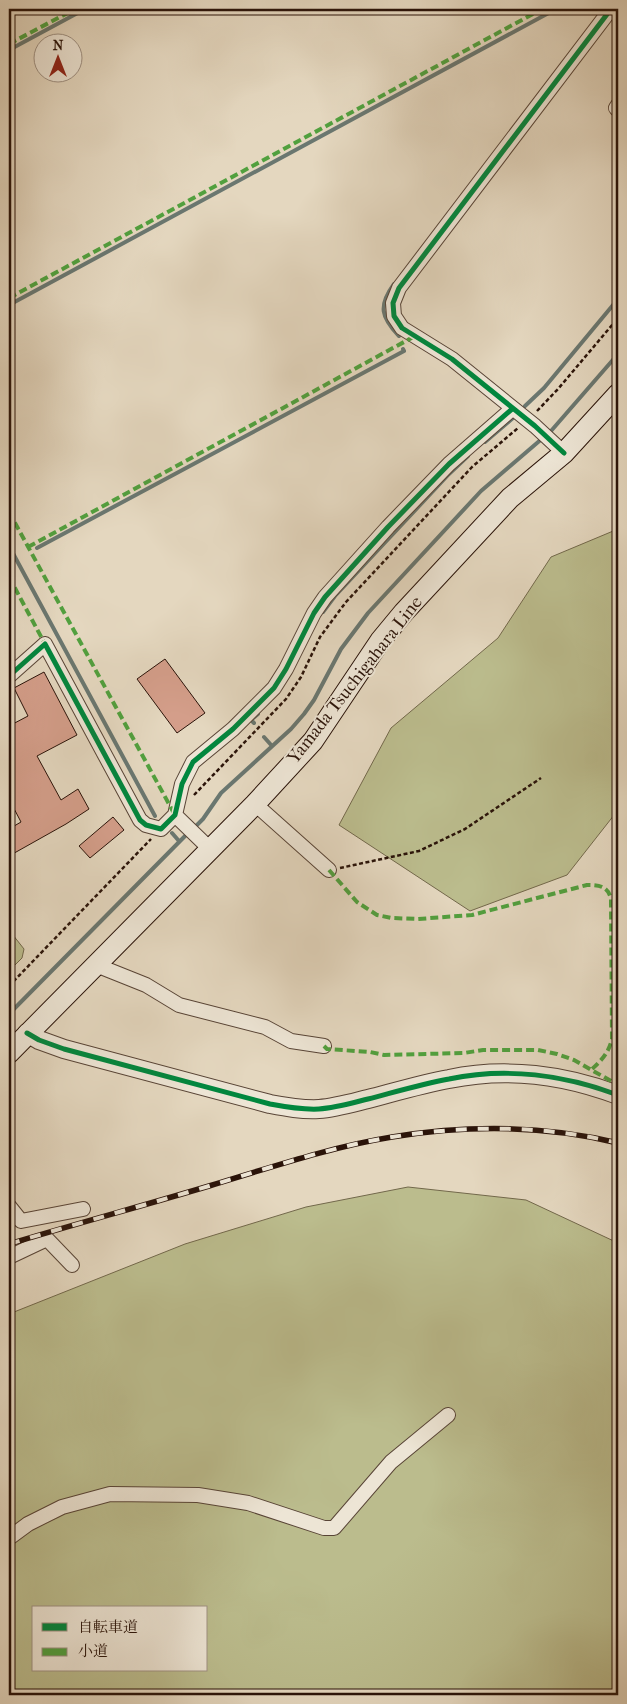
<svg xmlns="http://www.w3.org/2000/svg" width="627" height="1704" font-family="'IM FELL French Canon','Noto Serif JP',serif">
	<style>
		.green { fill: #bbbc8d; stroke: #72684b; fill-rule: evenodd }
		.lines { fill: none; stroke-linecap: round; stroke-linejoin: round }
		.stream { stroke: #6a7770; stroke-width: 4 }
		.building { fill: #d49e8a; stroke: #2a1309 }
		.minor-casing { stroke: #584436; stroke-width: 16 }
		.tertiary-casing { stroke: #584436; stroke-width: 20 }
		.secondary-casing { stroke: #2a1309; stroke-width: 22 }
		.path { stroke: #2a1309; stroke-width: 2.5; stroke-dasharray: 4 2.5; stroke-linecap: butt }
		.minor { stroke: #ede5d5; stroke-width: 14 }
		.tertiary { stroke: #ede5d5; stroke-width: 18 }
		.secondary { stroke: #ede5d5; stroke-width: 20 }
		.rail-casing { stroke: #2a1309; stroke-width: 5.5 }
		.rail { stroke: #ede5d5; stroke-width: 4; stroke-dasharray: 11; stroke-linecap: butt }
		.quiet { stroke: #51a03e; stroke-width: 4; stroke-dasharray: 8 4; stroke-linecap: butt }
		.cycleway-casing { stroke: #ede5d5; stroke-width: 8 }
		.cycleway { stroke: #00873e; stroke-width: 5 }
		.labels { text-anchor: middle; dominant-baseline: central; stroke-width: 4; stroke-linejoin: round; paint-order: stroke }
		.street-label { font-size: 18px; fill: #2a1309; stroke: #ede5d5 }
	</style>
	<rect width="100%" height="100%" fill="#e4d7bf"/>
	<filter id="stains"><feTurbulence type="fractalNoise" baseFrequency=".004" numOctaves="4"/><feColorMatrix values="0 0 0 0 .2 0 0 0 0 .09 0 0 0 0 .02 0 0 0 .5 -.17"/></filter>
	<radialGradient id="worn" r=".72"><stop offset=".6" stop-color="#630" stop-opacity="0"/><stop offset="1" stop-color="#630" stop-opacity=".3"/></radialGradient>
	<path class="green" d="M618 529V810L567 875 470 911 339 825 391 728 498 638 551 557Z
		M9 930 24 949 22 958 9 971Z
		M408 1187 526 1200 618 1243V1695H9V1314L185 1244 306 1207ZM34 1608H206V1670H34Z"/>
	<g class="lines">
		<path class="stream" d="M9 50 85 9
			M394 284C378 306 381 317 399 336
			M9 305 556 9
			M525 406 544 388 618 299
			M485 442 513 418
			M9 546 155 816
			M37 548 404 351 403 349
			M323 612 335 596 449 474 468 456
			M254 723 251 720 258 714
			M264 737 272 746
			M194 828 203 819 221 793 291 729 304 714 314 700 341 649 368 613 481 491 551 431 618 354
			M172 833 179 841
			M9 1014 189 832"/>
	</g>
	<path class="building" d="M165 659 205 713 177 733 137 679Z
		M44 672 77 735 37 756 61 800 78 789 89 809 66 824 9 856V829L21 822 9 799V726L28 716 14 688Z
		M113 817 124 830 90 858 79 846Z"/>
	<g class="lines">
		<defs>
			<path id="minor" d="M618 105 616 108 618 110
				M564 453 535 426 452 359 402 328 394 316 393 303 399 288 611 9
				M9 676 45 644 140 820 146 825 161 829 175 815 182 784 193 762 233 729 274 688 286 669 314 613 325 597 388 527 449 464 512 409
				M255 804 329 870
				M175 815 209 848
				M96 965 146 985 179 1005 265 1027 291 1041 324 1046
				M9 1206 21 1221 83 1209
				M9 1257 47 1239 72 1265
				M9 1538 28 1524 62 1507 110 1494 198 1495 248 1503 324 1528H334L391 1462 448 1415"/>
			<path id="tertiary" d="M27 1033 39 1040 64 1049 270 1104C286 1107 302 1110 319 1109 335 1108 352 1103 368 1099 395 1092 422 1084 449 1079 506 1067 565 1075 618 1095"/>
			<path id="secondary" d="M9 1053 255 804 313 741 380 641 404 612 510 498 564 453 618 394"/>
		</defs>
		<use href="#minor" class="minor-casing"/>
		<use href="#tertiary" class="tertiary-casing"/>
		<use href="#secondary" class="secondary-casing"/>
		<path class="path" d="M537 411 558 389 618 318
			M194 795 286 699 301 677 320 637 346 602 472 467 518 428
			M340 868 419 851 465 829 541 778
			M9 986 151 839"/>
		<use href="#minor" class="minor"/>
		<use href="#tertiary" class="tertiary"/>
		<use href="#secondary" class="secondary"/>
		<defs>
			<path id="rail" d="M9 1244C75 1224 142 1206 209 1186 269 1168 330 1147 392 1137 467 1125 544 1125 618 1143"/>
		</defs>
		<use href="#rail" class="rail-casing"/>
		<use href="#rail" class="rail"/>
		<path class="quiet" d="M9 44 75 9
			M9 298 542 9
			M9 512 175 815
			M28 547 415 336
			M9 577 45 644
			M329 870 357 902 377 915 392 918 418 919 472 915 587 885C599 885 608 886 611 899L612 1039C609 1052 602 1060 592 1069
			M324 1046 327 1049 370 1052 384 1055 464 1053 483 1050H538L557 1054 574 1060 618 1085"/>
		<defs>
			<path id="cycleway" d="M564 453 535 426 452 359 402 328 394 316 393 303 399 288 611 9
				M9 676 45 644 140 820 146 825 161 829 175 815 182 784 193 762 233 729 274 688 286 669 314 613 325 597 388 527 449 464 512 409
				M27 1033 39 1040 64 1049 270 1104C286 1107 302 1110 319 1109 335 1108 352 1103 368 1099 395 1092 422 1084 449 1079 506 1067 565 1075 618 1095"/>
		</defs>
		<use href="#cycleway" class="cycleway-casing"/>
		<use href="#cycleway" class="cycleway"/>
	</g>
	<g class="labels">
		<g class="street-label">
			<text transform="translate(355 680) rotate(-52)">Yamada Tsuchigahara Line</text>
		</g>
	</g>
	<rect width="627" height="1704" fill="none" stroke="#e4d7bf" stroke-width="30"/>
	<rect x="10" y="10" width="607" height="1684" fill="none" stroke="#2a1309" stroke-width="2.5"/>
	<rect x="15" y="15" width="597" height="1674" fill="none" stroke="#2a1309"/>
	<rect x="32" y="1606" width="175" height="65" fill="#ede5d5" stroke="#9f9183"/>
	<rect x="42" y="1623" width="25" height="8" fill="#00873e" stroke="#9f9183"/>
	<text x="78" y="1632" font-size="15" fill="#2a1309">自転車道</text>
	<rect x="42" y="1648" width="25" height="8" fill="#51a03e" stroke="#9f9183"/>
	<text x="78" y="1656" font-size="15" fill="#2a1309">小道</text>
	<g transform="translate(58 58)"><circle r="24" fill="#ede5d5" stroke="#9f9183"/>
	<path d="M0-4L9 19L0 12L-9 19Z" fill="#8f2418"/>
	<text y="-8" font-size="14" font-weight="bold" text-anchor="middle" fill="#2a1309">N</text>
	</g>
	<rect width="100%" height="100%" filter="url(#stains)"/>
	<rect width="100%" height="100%" fill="url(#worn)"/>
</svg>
